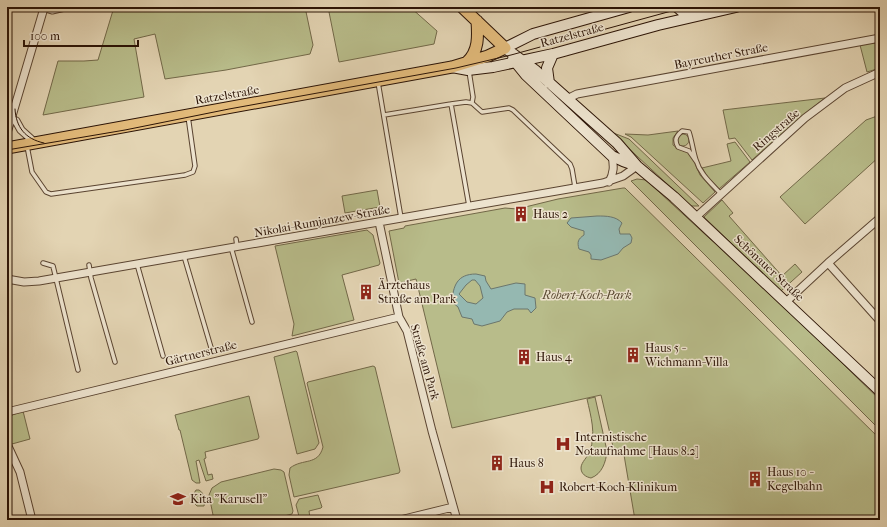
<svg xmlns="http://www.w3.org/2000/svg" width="887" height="527" font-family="'IM FELL French Canon',serif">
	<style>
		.green { fill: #b8bc8a; stroke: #726848 }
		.water { fill: #95b8b1; stroke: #6b766d; fill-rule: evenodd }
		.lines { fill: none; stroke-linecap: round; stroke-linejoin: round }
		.service-casing { stroke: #5a4431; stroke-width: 5.5 }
		.minor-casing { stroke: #5a4431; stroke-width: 9 }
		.secondary-casing { stroke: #2c1406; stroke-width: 12 }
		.primary-casing { stroke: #2c1406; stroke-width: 13 }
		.service { stroke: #ede3ce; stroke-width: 3.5 }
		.minor { stroke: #ede3ce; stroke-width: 7 }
		.secondary { stroke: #ede3ce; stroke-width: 10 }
		.primary { stroke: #e2ba7a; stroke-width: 11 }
		.tram { stroke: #2c1406; stroke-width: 1 }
		.labels { text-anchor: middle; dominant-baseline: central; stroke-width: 3; stroke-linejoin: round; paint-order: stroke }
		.street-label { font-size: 12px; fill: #2c1406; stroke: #ede3ce }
		.poi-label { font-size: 12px; fill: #2c1406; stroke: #ede3ce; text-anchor: start }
		.park-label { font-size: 12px; font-style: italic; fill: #56462e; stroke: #ede3ce }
	</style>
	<rect width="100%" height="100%" fill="#e3d4b3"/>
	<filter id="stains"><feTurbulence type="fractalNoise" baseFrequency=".005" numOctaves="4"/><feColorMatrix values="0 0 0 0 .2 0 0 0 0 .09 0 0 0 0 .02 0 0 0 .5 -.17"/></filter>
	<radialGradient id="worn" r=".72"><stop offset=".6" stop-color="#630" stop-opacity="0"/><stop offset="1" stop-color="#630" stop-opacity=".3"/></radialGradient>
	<path class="green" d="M114 7H305L313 45 310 54 226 70 165 79 155 34 134 39 144 97 43 115 58 61H84L98 60Z
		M328 7H410L437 31 434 44 339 62Z
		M880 42V68L867 72 860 45Z
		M825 98 802 116 752 160 735 138 729 139 723 110Z
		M880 115V156L805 224 780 197 866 120Z
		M678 131 673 138V145L677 148 689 153 693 159 700 175 715 192 703 203 631 137 625 134 648 135Z
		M611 132 629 139 699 206H691Z
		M677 140a6 6 0 1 1 12 0a6 6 0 1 1-12 0Z
		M735 142 750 162 719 189 707 176 702 168 731 161 727 144Z
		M637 179 646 180 709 238 738 262 880 400V430L631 181Z
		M623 188H625L880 439V520H635L624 455 614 451 601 395 452 428 416 279 399 283 389 231 404 228 405 226 505 208 517 209 558 199Z
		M377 190 380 207 345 213 342 196Z
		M722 200 733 213 729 216 782 276 795 264 802 272 781 291 704 217Z
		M367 230 373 235 380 263 379 265 342 275 354 320 292 336 294 324 275 246Z
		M296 351 297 352 319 443 315 449 297 454 274 357Z
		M373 366 375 367 400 471 399 473 294 497 289 475 290 468C303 458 318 466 323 447L307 383 308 382Z
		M249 396 259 437 258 439 205 452 206 458 204 459 208 475 212 474 213 479 206 481 199 460 196 461 200 483H196L192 480 180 430H179L175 415Z
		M595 397 607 451C606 462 602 474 591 478 586 477 581 474 581 468 581 462 588 457 590 451 596 433 591 417 587 399Z
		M23 411 30 439 12 444 7 436V417Z
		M274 469 281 470 284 472 293 511 292 514 268 520H214L209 495 212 488 221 482Z
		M196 490H199C204 493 206 500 204 506H197L193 502V495Z
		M318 495 322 507 321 508 309 511 310 518 300 520 296 505 299 499Z"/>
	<path class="water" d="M597 216C606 216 616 216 622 223L619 229 620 234H630L632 238 631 243 623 248 618 254 601 260 591 259V255L589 252 579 249C577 242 578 239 584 235V231L571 227 567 223 571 218Z
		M476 274 485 276 486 281 491 289 516 283 525 284V295L535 298 536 308 531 313 528 309H514L507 312 500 321 482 326 474 324 472 319 462 317 458 307 452 302C453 286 457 274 476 274ZM472 280H475L480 286 483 298 476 304 467 302 459 294 466 285Z"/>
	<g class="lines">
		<defs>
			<path id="service" d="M469 71 473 97 472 103
				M378 82 401 218
				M384 115 451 104
				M27 146 32 172 46 192 51 194 185 175 193 172 195 166 188 116
				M696 161 689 151 678 147C674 140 676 136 682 131L689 132C692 141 693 151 696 160 700 174 711 183 721 194
				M469 206 451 104 466 102 472 103 482 112 509 108 513 110 570 164 572 169 575 187
				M236 239 237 246
				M231 247 252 322
				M184 256 212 351
				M43 263 53 266 78 370
				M137 264 163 356
				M89 265 91 278 115 362"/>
			<path id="minor" d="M42 7 52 10 65 7
				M567 99 577 94 880 38
				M12 119 16 121 21 130 31 139 32 144
				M7 133 44 8
				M609 182C614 173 614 166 612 156
				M695 218 805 118 845 88 880 72
				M379 222 399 317 407 331 432 431 457 520
				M828 263 880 321
				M7 279 24 282 39 281 603 183 623 176 637 166
				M786 302 828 263 880 218
				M7 412 399 317
				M7 444 20 472 32 520
				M400 520 453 507"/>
			<path id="secondary" d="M677 7 684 13 694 15
				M505 48 535 70 617 143 637 166 674 197 880 391
				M505 48 533 34 629 7
				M513 59 526 75 612 156 623 161 637 166
				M452 67 468 70 493 67 553 54 658 25 736 7
				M549 83 547 68 553 54"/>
			<path id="primary" d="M467 62C479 51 478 36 477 21
				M7 148 452 67 488 56 505 48 462 7"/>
		</defs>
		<use href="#service" class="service-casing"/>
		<use href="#minor" class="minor-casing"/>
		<use href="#secondary" class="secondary-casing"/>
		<use href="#primary" class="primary-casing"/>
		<use href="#service" class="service"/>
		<use href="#minor" class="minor"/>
		<use href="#secondary" class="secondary"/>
		<use href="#primary" class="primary"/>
		<path class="tram" d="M15 109C16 127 25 139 44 143
			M7 132 9 128
			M7 150 125 130 229 109 456 68 511 55 686 7"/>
	</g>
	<defs>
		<symbol id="building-bare" viewBox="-9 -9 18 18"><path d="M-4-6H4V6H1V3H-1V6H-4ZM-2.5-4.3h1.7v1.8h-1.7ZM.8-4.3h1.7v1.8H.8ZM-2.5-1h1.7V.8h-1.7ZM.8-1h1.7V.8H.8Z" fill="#8f2418" stroke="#ede3ce" stroke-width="2.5" paint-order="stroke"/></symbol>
		<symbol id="hospital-bare" viewBox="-9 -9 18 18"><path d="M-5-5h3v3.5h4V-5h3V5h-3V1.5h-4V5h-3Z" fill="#8f2418" stroke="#ede3ce" stroke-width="2.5" paint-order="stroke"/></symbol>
		<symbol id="school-bare" viewBox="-9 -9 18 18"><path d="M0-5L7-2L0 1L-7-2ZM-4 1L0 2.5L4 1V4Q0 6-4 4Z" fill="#8f2418" stroke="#ede3ce" stroke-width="2.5" paint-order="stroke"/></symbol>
	</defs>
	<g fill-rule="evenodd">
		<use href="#building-bare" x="510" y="203" width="22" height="22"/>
		<use href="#building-bare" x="355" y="281" width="22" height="22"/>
		<use href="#building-bare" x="622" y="344" width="22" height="22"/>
		<use href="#building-bare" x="513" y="346" width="22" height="22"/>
		<use href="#hospital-bare" x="552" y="433" width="22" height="22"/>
		<use href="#building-bare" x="486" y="452" width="22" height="22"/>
		<use href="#building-bare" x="744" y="468" width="22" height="22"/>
		<use href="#hospital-bare" x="536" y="476" width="22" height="22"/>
		<use href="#school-bare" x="167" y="488" width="22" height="22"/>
	</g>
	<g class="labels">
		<g class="street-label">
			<text transform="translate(572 35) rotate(-15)">Ratzelstraße</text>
			<text transform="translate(721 56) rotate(-11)">Bayreuther Straße</text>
			<text transform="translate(227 95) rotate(-10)">Ratzelstraße</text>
			<text transform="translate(776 130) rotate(-41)">Ringstraße</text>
			<text transform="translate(322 221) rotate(-10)">Nikolai-Rumjanzew-Straße</text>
			<text transform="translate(769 268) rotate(43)">Schönauer Straße</text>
			<text transform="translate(201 353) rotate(-14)">Gärtnerstraße</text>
			<text transform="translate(425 362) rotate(74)">Straße am Park</text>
		</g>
		<g class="poi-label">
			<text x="533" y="214">Haus 2</text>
			<text x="378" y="285">Ärztehaus<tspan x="378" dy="14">Straße am Park</tspan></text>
			<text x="645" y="348">Haus 5 -<tspan x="645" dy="14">Wichmann-Villa</tspan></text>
			<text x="536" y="357">Haus 4</text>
			<text x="575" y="437">Internistische<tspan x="575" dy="14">Notaufnahme [Haus 8.2]</tspan></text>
			<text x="509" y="463">Haus 8</text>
			<text x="767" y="472">Haus 10 -<tspan x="767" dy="14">Kegelbahn</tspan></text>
			<text x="559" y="487">Robert-Koch-Klinikum</text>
			<text x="190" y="499">Kita "Karusell"</text>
		</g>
		<g class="park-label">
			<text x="587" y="295">Robert-Koch-Park</text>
		</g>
	</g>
	<rect width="887" height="527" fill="none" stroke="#e3d4b3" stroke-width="24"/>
	<rect x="8" y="8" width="871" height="511" fill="none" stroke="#2c1406" stroke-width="2"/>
	<rect x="12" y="12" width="863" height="503" fill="none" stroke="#2c1406"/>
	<path d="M24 40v6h114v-6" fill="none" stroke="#2c1406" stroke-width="2"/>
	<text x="30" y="40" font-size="12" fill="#2c1406" stroke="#ede3ce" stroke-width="3" paint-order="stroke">100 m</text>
	<rect width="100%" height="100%" filter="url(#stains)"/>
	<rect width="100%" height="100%" fill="url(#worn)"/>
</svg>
